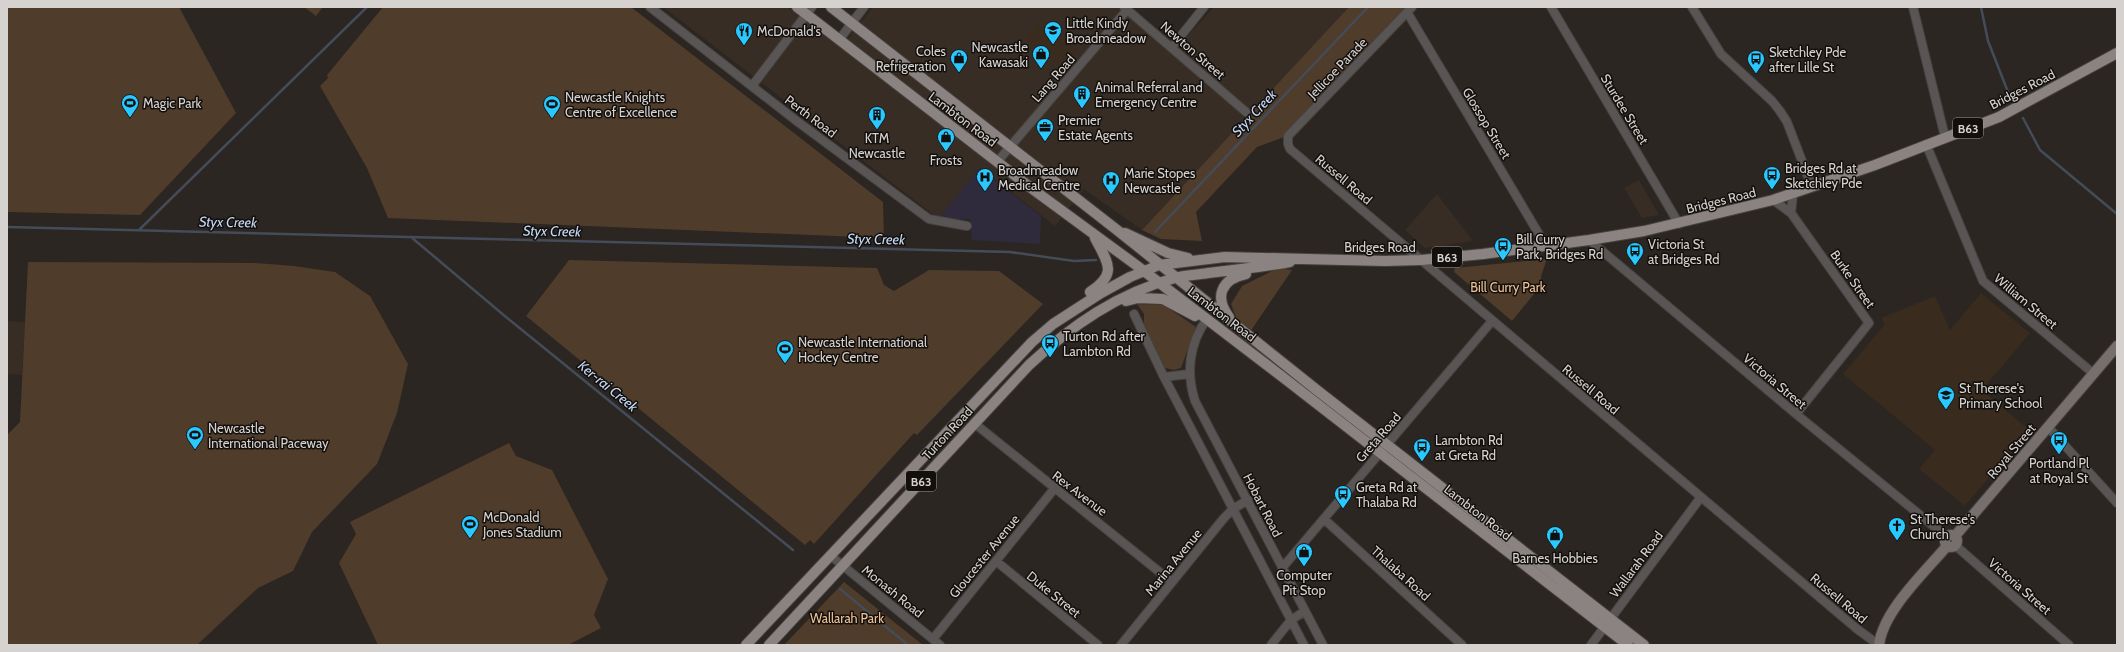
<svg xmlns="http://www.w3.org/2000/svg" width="2124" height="652" font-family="Cabin,sans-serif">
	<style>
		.built { fill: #372d24 }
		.education { fill: #392b1e }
		.medical { fill: #2f2b3c }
		.green { fill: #4f3c2a }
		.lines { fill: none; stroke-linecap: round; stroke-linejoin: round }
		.stream { stroke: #444c59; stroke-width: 2.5 }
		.minor-casing { stroke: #46423d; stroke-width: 10 }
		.secondary-casing { stroke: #46423d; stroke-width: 12 }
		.primary-casing { stroke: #46423d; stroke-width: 12 }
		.minor { stroke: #595555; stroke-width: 8 }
		.secondary { stroke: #766f6e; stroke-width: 10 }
		.primary { stroke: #8b8382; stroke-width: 10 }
		.labels { text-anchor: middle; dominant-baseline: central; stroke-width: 3; stroke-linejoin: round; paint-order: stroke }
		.shield { fill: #120f0d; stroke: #9b9895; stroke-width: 1 }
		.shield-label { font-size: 12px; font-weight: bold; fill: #d6d2cf }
		.poi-label { font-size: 13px; fill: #d6d2cf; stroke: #120f0d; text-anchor: start }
		.street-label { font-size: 13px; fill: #d6d2cf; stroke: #120f0d }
		.park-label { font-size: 13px; fill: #f0c296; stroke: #120f0d }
		.water-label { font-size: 14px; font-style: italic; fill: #c4d8f6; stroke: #120f0d }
	</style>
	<rect width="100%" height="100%" fill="#2b2621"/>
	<path class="built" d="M663 7H787L841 48 873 7H1117L1174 51 1214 7H1350L1142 230 1084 189 1055 226 980 168 939 219Z
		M1639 180 1659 215 1642 218 1624 188Z
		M1437 194 1473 241 1425 248 1405 230Z
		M7 321 25 322 22 375 7 374Z"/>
	<path class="education" d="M1042 19 1078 48 1062 68 1026 40Z
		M1981 293 2030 333 1982 390 2029 430 1965 506 1919 469 1935 450 1843 374 1885 324 1881 318 1935 296 1950 330Z"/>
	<path class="medical" d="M979 168 1041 216 1040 244 972 240 970 219H939Z"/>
	<path class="green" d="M7 7H179L236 113 140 215 7 212Z
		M304 7H323L316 16Z
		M383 7H631L883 202 884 238 388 218 367 168 320 86 328 78 327 75Z
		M1349 7H1408L1284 137 1257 147 1196 212 1202 241 1161 239 1142 230Z
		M1547 259 1541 276 1542 284 1512 321 1454 272 1455 268Z
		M569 260 877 268 884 285 894 291 929 270 999 271 1043 304 917 435 914 433 814 544 810 540 805 545 526 316Z
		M28 262 256 263 294 266 335 272 370 296 408 364 397 413 377 464 312 532 293 571 258 588 197 645H7V435L20 422Z
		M1278 268 1292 270 1250 332 1239 325 1231 304 1242 286Z
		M1137 304 1164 305 1196 327 1181 368 1174 370 1165 368 1144 327V314Z
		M509 443 516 456 552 470 608 579 594 615 601 628 568 645H378L339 563 356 534 350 522Z
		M844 582 923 645H784Z"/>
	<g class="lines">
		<path class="stream" d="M1981 7 1988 41 2010 97
			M2023 118 2040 150 2117 214
			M7 227 1010 252 1074 261 1096 260
			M139 230 367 7
			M1155 232 1368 7
			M411 237 506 317 793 550
			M840 589 908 645"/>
		<defs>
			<path id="minor" d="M650 7 798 122 929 219 967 226
				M1124 7 1246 112
				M1412 7 1288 136V144L1290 149 1857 629 1879 645
				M1551 7 1679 224
				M1692 7 1721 54 1772 101 1780 111 1787 122 1812 187
				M1913 7 1945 137
				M1407 12 1546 246
				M839 40 864 7
				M1172 47 1204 7
				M752 86 812 7
				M1926 144 1983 281 2094 374
				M997 162 1127 10
				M1773 200 1791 213 1869 323 1796 414
				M1791 213 1793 194
				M1589 240 1796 414 1947 537
				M1134 314 1164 377 1304 645
				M1207 319C1189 343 1186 373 1195 401L1323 645
				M1164 377 1189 374
				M974 423 1172 582
				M2048 427 2117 503
				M1324 519 1462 645
				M1956 546 2069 645
				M831 556 940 645
				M996 561 1098 645
				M1282 568 1492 321
				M933 639 1054 489
				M1121 645 1224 518 1233 509 1248 500
				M1271 645 1291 620 1305 611
				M1591 645 1701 497"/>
			<path id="secondary" d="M1945 541a6 6 0 1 1 12 0a6 6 0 1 1-12 0Z
				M1955 536 2117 346
				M1879 645C1883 611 1925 572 1947 546"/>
			<path id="primary" d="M797 7 1031 188 1136 265 1280 375 1628 645
				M831 7 1117 230 1318 391 1644 645
				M1125 233 1168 253 1188 258
				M1090 292C1119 273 1107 262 1095 238
				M1126 301 1138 298 1163 299 1195 316
				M1229 317C1214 297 1221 279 1246 274
				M746 645 1032 342 1053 324 1101 293 1130 277 1159 265 1225 257 1385 261 1421 260 1483 254 1589 240 1644 231 1773 200 1875 165 1999 117 2117 53
				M769 645 1029 365C1071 326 1118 293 1175 278 1185 275 1197 275 1208 273 1235 270 1262 267 1290 262"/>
		</defs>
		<use href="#minor" class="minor-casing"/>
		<use href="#secondary" class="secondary-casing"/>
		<use href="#primary" class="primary-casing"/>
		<use href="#minor" class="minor"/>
		<use href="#secondary" class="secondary"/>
		<use href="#primary" class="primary"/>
	</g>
	<defs>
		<symbol id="school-pin" viewBox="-11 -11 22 30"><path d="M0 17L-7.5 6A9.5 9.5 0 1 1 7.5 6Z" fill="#29c8ff" stroke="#120f0d"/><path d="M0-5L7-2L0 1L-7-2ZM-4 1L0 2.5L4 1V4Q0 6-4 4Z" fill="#111"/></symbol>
		<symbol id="restaurant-pin" viewBox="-11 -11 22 30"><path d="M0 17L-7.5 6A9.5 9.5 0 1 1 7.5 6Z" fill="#29c8ff" stroke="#120f0d"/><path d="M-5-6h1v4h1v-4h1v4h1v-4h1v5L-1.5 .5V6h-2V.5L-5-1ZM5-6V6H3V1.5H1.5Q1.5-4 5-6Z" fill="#111"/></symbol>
		<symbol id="shop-pin" viewBox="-11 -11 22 30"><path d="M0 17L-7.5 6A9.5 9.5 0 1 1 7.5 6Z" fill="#29c8ff" stroke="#120f0d"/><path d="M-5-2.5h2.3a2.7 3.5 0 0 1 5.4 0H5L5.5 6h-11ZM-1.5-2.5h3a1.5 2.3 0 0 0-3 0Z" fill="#111"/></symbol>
		<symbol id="bus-pin" viewBox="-11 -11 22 30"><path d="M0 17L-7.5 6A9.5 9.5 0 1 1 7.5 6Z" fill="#29c8ff" stroke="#120f0d"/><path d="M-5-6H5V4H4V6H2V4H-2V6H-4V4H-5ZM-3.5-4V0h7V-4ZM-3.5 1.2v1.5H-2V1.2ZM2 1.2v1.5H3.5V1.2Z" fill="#111"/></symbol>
		<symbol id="building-pin" viewBox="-11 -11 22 30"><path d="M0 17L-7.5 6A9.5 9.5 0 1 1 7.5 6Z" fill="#29c8ff" stroke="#120f0d"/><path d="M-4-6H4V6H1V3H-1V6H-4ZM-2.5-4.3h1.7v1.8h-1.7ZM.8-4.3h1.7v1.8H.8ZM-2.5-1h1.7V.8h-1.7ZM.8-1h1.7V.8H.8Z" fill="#111"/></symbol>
		<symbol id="stadium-pin" viewBox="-11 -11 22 30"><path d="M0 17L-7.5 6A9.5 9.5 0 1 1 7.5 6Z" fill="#29c8ff" stroke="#120f0d"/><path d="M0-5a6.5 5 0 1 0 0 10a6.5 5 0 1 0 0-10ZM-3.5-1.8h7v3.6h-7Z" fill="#111"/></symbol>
		<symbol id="office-pin" viewBox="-11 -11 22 30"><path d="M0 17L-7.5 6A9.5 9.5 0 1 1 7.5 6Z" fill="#29c8ff" stroke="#120f0d"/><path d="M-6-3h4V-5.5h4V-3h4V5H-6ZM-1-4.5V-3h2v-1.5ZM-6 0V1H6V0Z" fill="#111"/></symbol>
		<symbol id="hospital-pin" viewBox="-11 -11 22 30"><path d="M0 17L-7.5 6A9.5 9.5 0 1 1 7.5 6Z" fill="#29c8ff" stroke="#120f0d"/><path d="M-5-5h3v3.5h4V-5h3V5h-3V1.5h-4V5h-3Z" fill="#111"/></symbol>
		<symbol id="church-pin" viewBox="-11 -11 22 30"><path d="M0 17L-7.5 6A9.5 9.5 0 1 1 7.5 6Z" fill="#29c8ff" stroke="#120f0d"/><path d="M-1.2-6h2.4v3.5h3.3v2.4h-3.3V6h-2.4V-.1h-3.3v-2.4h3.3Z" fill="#111"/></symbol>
	</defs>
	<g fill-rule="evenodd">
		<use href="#school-pin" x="1043" y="20" width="20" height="27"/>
		<use href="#restaurant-pin" x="734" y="21" width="20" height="27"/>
		<use href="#shop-pin" x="1031" y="44" width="20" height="27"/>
		<use href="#shop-pin" x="949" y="48" width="20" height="27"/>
		<use href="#bus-pin" x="1746" y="49" width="20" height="27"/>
		<use href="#building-pin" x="1072" y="84" width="20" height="27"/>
		<use href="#stadium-pin" x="120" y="93" width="20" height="27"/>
		<use href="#stadium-pin" x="542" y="94" width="20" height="27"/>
		<use href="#building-pin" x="867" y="105" width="20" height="27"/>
		<use href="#office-pin" x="1035" y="117" width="20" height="27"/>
		<use href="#shop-pin" x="936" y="127" width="20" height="27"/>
		<use href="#bus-pin" x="1762" y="165" width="20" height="27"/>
		<use href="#hospital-pin" x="975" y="167" width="20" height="27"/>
		<use href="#hospital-pin" x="1101" y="170" width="20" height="27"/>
		<use href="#bus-pin" x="1493" y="236" width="20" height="27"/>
		<use href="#bus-pin" x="1625" y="241" width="20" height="27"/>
		<use href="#bus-pin" x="1040" y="333" width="20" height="27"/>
		<use href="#stadium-pin" x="775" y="339" width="20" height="27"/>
		<use href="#school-pin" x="1936" y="385" width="20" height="27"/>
		<use href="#stadium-pin" x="185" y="425" width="20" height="27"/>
		<use href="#bus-pin" x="2049" y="430" width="20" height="27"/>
		<use href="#bus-pin" x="1412" y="437" width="20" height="27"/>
		<use href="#bus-pin" x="1333" y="484" width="20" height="27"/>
		<use href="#stadium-pin" x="460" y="514" width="20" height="27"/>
		<use href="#church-pin" x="1887" y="516" width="20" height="27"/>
		<use href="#shop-pin" x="1545" y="525" width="20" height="27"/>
		<use href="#shop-pin" x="1294" y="542" width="20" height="27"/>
	</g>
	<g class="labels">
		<g class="shield">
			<rect x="1953" y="118" width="30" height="20" rx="3"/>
			<rect x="1432" y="247" width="30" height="20" rx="3"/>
			<rect x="906" y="471" width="30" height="20" rx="3"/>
		</g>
		<g class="shield-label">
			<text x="1968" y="128">B63</text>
			<text x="1447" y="257">B63</text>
			<text x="921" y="481">B63</text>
		</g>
		<g class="poi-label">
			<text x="1066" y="23">Little Kindy<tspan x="1066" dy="15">Broadmeadow</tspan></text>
			<text x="757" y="31">McDonald's</text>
			<text x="1028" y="47" text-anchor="end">Newcastle<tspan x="1028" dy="15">Kawasaki</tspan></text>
			<text x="946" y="51" text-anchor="end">Coles<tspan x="946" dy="15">Refrigeration</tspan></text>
			<text x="1769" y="52">Sketchley Pde<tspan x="1769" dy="15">after Lille St</tspan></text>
			<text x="1095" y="87">Animal Referral and<tspan x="1095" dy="15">Emergency Centre</tspan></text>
			<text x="565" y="97">Newcastle Knights<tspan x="565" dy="15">Centre of Excellence</tspan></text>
			<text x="143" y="103">Magic Park</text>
			<text x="1058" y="120">Premier<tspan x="1058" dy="15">Estate Agents</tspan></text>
			<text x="877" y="138" text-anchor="middle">KTM<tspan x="877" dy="15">Newcastle</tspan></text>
			<text x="946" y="160" text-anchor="middle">Frosts</text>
			<text x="1785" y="168">Bridges Rd at<tspan x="1785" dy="15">Sketchley Pde</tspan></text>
			<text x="998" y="170">Broadmeadow<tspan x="998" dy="15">Medical Centre</tspan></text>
			<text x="1124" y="173">Marie Stopes<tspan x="1124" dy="15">Newcastle</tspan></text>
			<text x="1516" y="239">Bill Curry<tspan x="1516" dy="15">Park, Bridges Rd</tspan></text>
			<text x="1648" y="244">Victoria St<tspan x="1648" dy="15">at Bridges Rd</tspan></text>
			<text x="1063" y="336">Turton Rd after<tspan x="1063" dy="15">Lambton Rd</tspan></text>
			<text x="798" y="342">Newcastle International<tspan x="798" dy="15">Hockey Centre</tspan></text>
			<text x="1959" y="388">St Therese's<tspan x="1959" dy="15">Primary School</tspan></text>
			<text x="208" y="428">Newcastle<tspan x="208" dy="15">International Paceway</tspan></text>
			<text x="1435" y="440">Lambton Rd<tspan x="1435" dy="15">at Greta Rd</tspan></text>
			<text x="2059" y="463" text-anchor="middle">Portland Pl<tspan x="2059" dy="15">at Royal St</tspan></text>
			<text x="1356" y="487">Greta Rd at<tspan x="1356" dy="15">Thalaba Rd</tspan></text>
			<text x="483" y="517">McDonald<tspan x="483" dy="15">Jones Stadium</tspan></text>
			<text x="1910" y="519">St Therese's<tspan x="1910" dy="15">Church</tspan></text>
			<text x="1555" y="558" text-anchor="middle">Barnes Hobbies</text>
			<text x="1304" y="575" text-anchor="middle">Computer<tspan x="1304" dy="15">Pit Stop</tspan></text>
		</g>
		<g class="street-label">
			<text transform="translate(1193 50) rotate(41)">Newton Street</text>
			<text transform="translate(1337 68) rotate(-46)">Jellicoe Parade</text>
			<text transform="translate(1053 78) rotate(-49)">Lang Road</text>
			<text transform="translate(2022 89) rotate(-27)">Bridges Road</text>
			<text transform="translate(1625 109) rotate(59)">Sturdee Street</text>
			<text transform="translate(811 116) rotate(37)">Perth Road</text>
			<text transform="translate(963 119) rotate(37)">Lambton Road</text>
			<text transform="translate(1487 123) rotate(59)">Glossop Street</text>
			<text transform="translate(1344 179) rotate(40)">Russell Road</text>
			<text transform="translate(1721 200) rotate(-14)">Bridges Road</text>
			<text x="1380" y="247">Bridges Road</text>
			<text transform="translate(1853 279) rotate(55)">Burke Street</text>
			<text transform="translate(2026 301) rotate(40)">William Street</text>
			<text transform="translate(1222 314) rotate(37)">Lambton Road</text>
			<text transform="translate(1775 381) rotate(40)">Victoria Street</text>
			<text transform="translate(1591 389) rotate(40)">Russell Road</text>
			<text transform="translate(947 433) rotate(-47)">Turton Road</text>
			<text transform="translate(1378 437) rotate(-49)">Greta Road</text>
			<text transform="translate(2011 451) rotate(-50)">Royal Street</text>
			<text transform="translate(1080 493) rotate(37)">Rex Avenue</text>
			<text transform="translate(1263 505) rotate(63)">Hobart Road</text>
			<text transform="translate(1478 512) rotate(38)">Lambton Road</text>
			<text transform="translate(984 556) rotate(-51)">Gloucester Avenue</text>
			<text transform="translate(1173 562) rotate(-51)">Marina Avenue</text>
			<text transform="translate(1636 564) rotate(-53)">Wallarah Road</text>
			<text transform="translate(1401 573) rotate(42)">Thalaba Road</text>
			<text transform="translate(2020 586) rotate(41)">Victoria Street</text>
			<text transform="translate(893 591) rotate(39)">Monash Road</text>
			<text transform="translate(1054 594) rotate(39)">Duke Street</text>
			<text transform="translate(1839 598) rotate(40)">Russell Road</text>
		</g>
		<g class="park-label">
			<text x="1508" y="287">Bill Curry Park</text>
			<text x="847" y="618">Wallarah Park</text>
		</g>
		<g class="water-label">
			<text transform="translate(1254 113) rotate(-47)">Styx Creek</text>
			<text transform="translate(228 222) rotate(1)">Styx Creek</text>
			<text transform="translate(552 231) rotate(1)">Styx Creek</text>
			<text transform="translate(876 239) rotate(1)">Styx Creek</text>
			<text transform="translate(608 386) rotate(39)">Ker-rai Creek</text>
		</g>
	</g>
	<rect width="2124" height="652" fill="none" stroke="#d6d2cf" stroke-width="16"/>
</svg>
